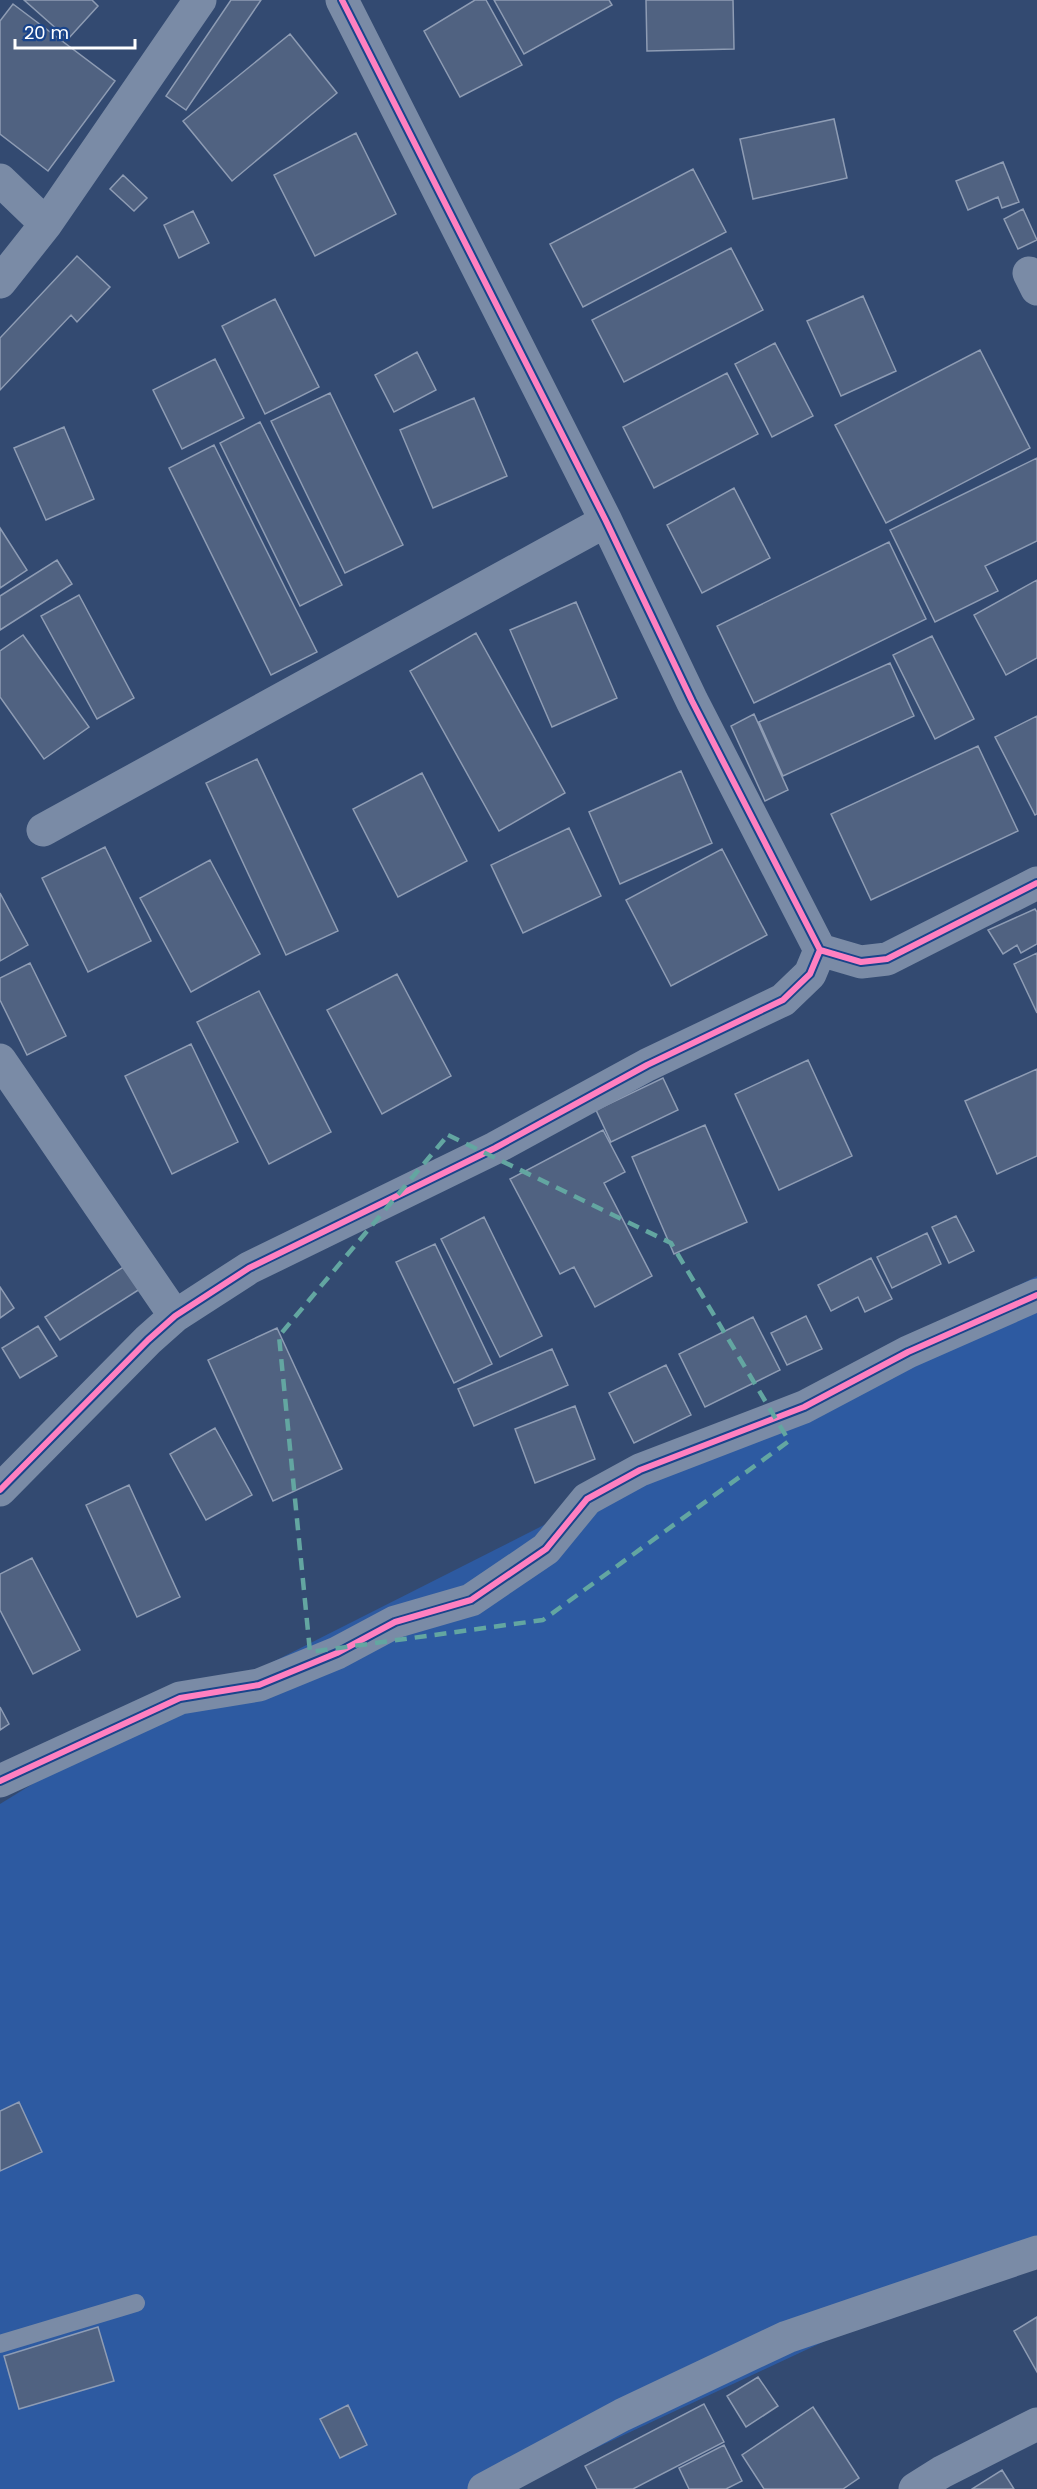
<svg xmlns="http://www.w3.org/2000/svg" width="1037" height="2489" font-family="Poppins,sans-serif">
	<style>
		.green { fill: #2d5aa1 }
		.building { fill: #506281; stroke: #8e9cb4; stroke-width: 1.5 }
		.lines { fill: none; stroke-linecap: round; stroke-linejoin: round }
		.lane { stroke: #7a8ba6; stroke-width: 18 }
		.street { stroke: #7a8ba6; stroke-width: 33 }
		.cycleway-casing { stroke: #19448b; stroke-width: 10 }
		.cycleway { stroke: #ff80c0; stroke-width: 6 }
		.marked { fill: none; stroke: #63a6a1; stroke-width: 4.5; stroke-dasharray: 12 8; stroke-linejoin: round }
	</style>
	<rect width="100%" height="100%" fill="#334a71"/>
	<path class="green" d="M1037 1276V2242L508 2489H0V1804L39 1780Z"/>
	<path class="building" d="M24 0H92L98 6 68 39Z
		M231 0H261L186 110 166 96Z
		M475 0H486L522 65 460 97 424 31Z
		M494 0H609L612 5 524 54Z
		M646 0H733L734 49 647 51Z
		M13 4 115 81 48 171 0 134V21Z
		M290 34 337 93 232 181 183 121Z
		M834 119 847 178 753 199 740 139Z
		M356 133 396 214 315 256 274 175Z
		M1003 162 1019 202 1002 208 998 197 968 210 956 181Z
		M693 169 726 232 583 307 550 244Z
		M123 175 147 198 134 211 110 189Z
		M1023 209 1037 240 1018 249 1004 219Z
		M193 211 209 243 179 258 164 225Z
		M731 248 763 310 624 382 592 320Z
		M77 256 110 287 77 322 71 315 0 390V338Z
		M863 296 896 371 841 396 807 321Z
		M275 299 319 387 265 414 222 326Z
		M775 343 813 416 772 437 735 364Z
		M980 350 1030 448 886 523 835 425Z
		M417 352 436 390 394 412 375 375Z
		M215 359 244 418 182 449 153 390Z
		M727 373 758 434 654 488 623 427Z
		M330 393 403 545 345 573 271 421Z
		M474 398 507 476 433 508 400 430Z
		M260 422 342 585 300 606 220 443Z
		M64 427 94 499 46 520 14 448Z
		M214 445 317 652 271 675 169 468Z
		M1037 458V541L985 566 998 591 935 622 890 530Z
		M734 488 770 558 702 593 667 525Z
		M0 528 27 570 0 588Z
		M889 542 926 619 754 703 717 626Z
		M57 560 72 584 0 630V596Z
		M1037 580V658L1006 675 974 615Z
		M79 595 134 698 97 719 41 616Z
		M576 602 617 698 552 727 510 630Z
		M476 633 565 793 499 831 410 671Z
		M23 635 89 727 44 759 0 697V651Z
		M932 636 974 719 935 739 893 655Z
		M890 663 914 716 783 776 759 722Z
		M754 714 788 790 765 801 731 726Z
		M1037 716V814L1035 815 995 737Z
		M978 746 1018 831 871 900 831 814Z
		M257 759 338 931 286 955 206 783Z
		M681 771 712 843 620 884 589 812Z
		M422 773 467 861 398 897 353 809Z
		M569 828 601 896 523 933 491 865Z
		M105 847 151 941 88 972 42 878Z
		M722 849 767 935 671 986 626 900Z
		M210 860 260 954 191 992 140 898Z
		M0 893 28 945 0 961Z
		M1035 909 1037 912V944L1021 953 1017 945 1003 954 988 930Z
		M1037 953V1013L1014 964Z
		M30 963 66 1036 27 1055 0 1000V978Z
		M397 974 451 1076 382 1114 327 1010Z
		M259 991 331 1132 269 1164 197 1022Z
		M191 1044 238 1142 172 1174 125 1076Z
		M808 1060 852 1156 779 1190 735 1094Z
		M1037 1069V1156L997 1174 965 1101Z
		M663 1078 678 1110 611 1142 596 1110Z
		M705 1125 747 1222 674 1254 632 1157Z
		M603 1130 625 1172 604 1183 652 1276 595 1307 574 1267 560 1274 510 1179Z
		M956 1216 974 1251 949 1263 932 1227Z
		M484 1217 542 1336 500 1357 441 1239Z
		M927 1233 941 1264 892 1288 877 1257Z
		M435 1244 492 1364 454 1383 396 1262Z
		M871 1258 892 1299 865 1312 858 1297 831 1311 818 1285Z
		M125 1266 140 1289 60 1340 45 1317Z
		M0 1287 14 1308 0 1318Z
		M806 1316 822 1349 787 1365 771 1333Z
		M753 1317 780 1370 705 1407 679 1354Z
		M38 1326 57 1356 20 1378 2 1348Z
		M277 1328 342 1469 273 1501 208 1360Z
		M552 1349 568 1385 474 1426 458 1389Z
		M666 1365 691 1415 634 1443 609 1393Z
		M575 1406 595 1459 535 1483 515 1429Z
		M215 1428 252 1495 206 1520 170 1454Z
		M129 1485 180 1597 137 1617 86 1505Z
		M32 1558 80 1650 33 1674 0 1610V1574Z
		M0 1707 9 1724 0 1730Z
		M19 2102 42 2152 0 2171V2111Z
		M1037 2317V2372L1014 2331Z
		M98 2327 114 2381 19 2409 4 2356Z
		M758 2377 778 2406 746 2427 727 2396Z
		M704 2404 724 2442 633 2489H597L585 2466Z
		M348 2405 367 2445 340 2458 320 2419Z
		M813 2407 859 2478 843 2489H764L742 2455Z
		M724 2445 742 2481 726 2489H689L679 2468Z
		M1002 2470 1014 2489H972Z"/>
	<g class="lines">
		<path class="lane" d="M0 2344 136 2303"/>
		<path class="street" d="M342 0 606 521 692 701 820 950 861 962 887 959 1037 883
			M0 180 46 224
			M1029 273 1037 289
			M0 282 46 224 200 0
			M43 830 606 521
			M0 1060 175 1316
			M0 1490 148 1340 175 1316 249 1268 495 1148 647 1065 783 1000 810 974 820 950
			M0 1781 180 1698 259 1685 337 1653 395 1622 471 1600 546 1549 587 1499 640 1470 804 1407 908 1352 1037 1295
			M484 2489 622 2415 787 2337 1037 2252
			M915 2489 942 2472 1037 2424"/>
		<defs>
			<path id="cycleway" d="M342 0 606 521 692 701 820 950 861 962 887 959 1037 883
				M0 1490 148 1340 175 1316 249 1268 495 1148 647 1065 783 1000 810 974 820 950
				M0 1781 180 1698 259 1685 337 1653 395 1622 471 1600 546 1549 587 1499 640 1470 804 1407 908 1352 1037 1295"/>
		</defs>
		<use href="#cycleway" class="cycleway-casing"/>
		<use href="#cycleway" class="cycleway"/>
	</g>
	<path class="marked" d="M448 1135 671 1243 789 1441 543 1620 310 1652 279 1336Z"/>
	<path d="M15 39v9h120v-9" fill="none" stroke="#ffffff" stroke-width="3"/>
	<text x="24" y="39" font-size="18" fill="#ffffff" stroke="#19448b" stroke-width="4.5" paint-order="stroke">20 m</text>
</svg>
